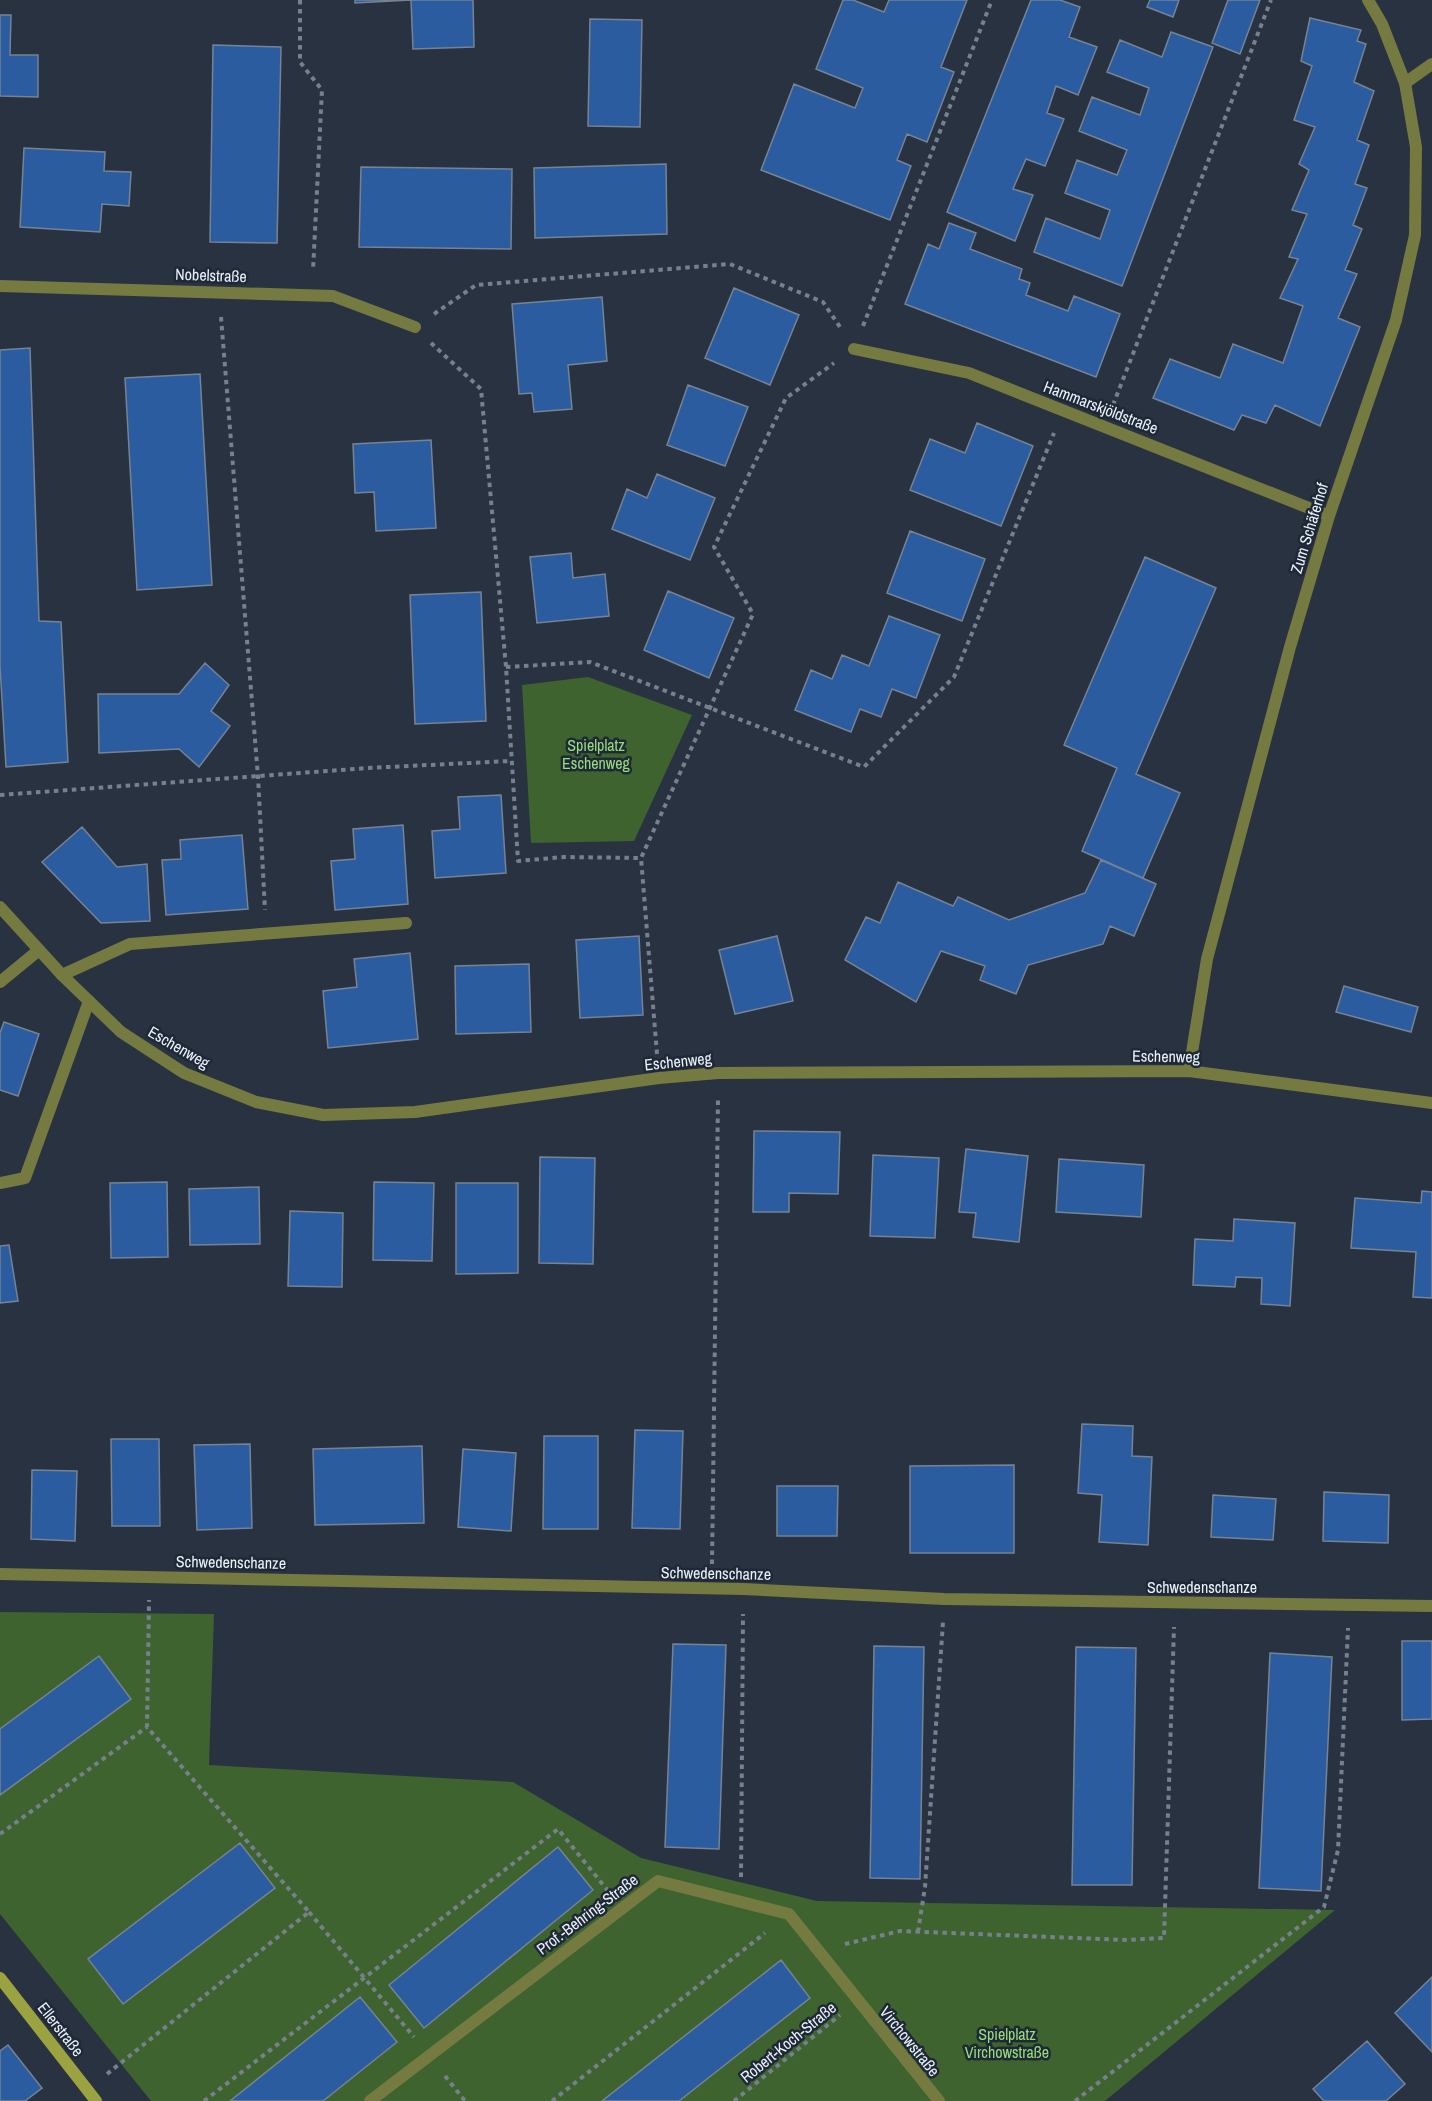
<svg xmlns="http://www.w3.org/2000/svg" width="1432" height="2101" font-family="'Archivo Narrow',sans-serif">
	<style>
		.green { fill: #3e632e }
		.building { fill: #2b5c9f; stroke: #768394; stroke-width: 1.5 }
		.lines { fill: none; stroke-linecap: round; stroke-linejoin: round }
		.path { stroke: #77808d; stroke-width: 4; stroke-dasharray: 4.5 4.5; stroke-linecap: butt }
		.lane { stroke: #757a40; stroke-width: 12 }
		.street { stroke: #757a40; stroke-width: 12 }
		.secondary { stroke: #9ba340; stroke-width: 12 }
		.labels { text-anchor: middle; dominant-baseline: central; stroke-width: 5; stroke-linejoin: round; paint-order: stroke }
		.street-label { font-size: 16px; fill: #eaf1fb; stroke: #1e2836 }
		.park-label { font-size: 16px; fill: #97dd78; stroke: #1e2836 }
	</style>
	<rect width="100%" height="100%" fill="#283241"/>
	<path class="green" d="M588 677 692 715 634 841 531 843 522 685Z
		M0 1612 214 1614 209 1765 513 1782 641 1858 817 1901 1335 1910 1105 2101H151L0 1914Z"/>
	<path class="building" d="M355 0H473L474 47 413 49 411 0 355 3Z
		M843 0H853L884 12 889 0H967L941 67 954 72 927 142 907 134 897 160 911 166 890 220 761 170 794 84 855 108 863 88 816 69Z
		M1031 0H1060L1080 7 1069 37 1097 47 1078 95 1056 86 1047 113 1064 119 1045 166 1026 159 1013 189 1033 195 1015 241 947 212Z
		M1150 0H1179L1173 17 1147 7Z
		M1228 0H1260L1240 54 1212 43Z
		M0 15H11L10 55H38V97L0 96Z
		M1310 18 1361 30 1357 41 1366 44 1354 82 1374 91 1357 140 1369 145 1355 184 1367 188 1353 225 1362 229 1345 270 1357 274 1338 318 1360 327 1320 426 1275 405 1266 423 1242 415 1234 430 1153 398 1170 359 1220 378 1233 344 1283 363 1303 306 1280 298 1298 259 1289 257 1307 214 1292 210 1309 170 1299 164 1315 127 1294 120 1312 66 1301 61Z
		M590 19 642 20 640 127 588 126Z
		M1171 32 1213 47 1122 286 1034 252 1046 218 1100 239 1110 210 1065 193 1077 160 1117 175 1127 150 1079 131 1092 97 1140 115 1149 88 1107 72 1120 40 1162 57Z
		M213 45 281 47 277 243 210 242Z
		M24 148 105 152 104 171 131 172 129 206 102 204 100 232 20 227Z
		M666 164 667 234 535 238 534 168Z
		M361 167 512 169 511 249 359 247Z
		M949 223 976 233 970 249 1022 269 1019 279 1030 283 1026 295 1068 311 1074 296 1120 314 1096 377 905 304 928 244 939 249Z
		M734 288 799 315 770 385 705 358Z
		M602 297 607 361 568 365 572 409 534 412 532 393 519 394 512 304Z
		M30 348 39 621 61 622 68 762 6 767 0 666V350Z
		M200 374 212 585 137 590 125 378Z
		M688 385 748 407 725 466 667 445Z
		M977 423 1033 446 1001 526 910 490 930 439 965 453Z
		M431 440 436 528 376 531 374 492 355 493 353 444Z
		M657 474 715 498 690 560 612 529 627 489 647 498Z
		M910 531 985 559 962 621 887 593Z
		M571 553 573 578 605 574 609 616 537 623 530 557Z
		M1145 557 1216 588 1136 774 1180 793 1143 878 1082 851 1117 768 1064 745Z
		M668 591 734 618 709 678 644 650Z
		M481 592 486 721 415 724 410 595Z
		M889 616 940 635 916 698 892 689 881 717 860 709 851 732 795 710 811 670 832 679 842 655 869 666Z
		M205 663 229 685 211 711 230 726 199 767 179 749 99 753 98 694H179Z
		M501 795 506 873 435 878 432 831 460 829 458 797Z
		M403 825 408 904 335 910 331 861 355 859 353 829Z
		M82 827 117 867 147 864 150 921 101 923 42 862Z
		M242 835 248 909 166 915 162 860 181 859 180 840Z
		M1101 860 1156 884 1134 936 1110 926 1103 944 1028 965 1016 994 980 980 985 966 941 951 916 1002 845 960 866 917 880 923 898 882 953 906 958 897 1009 920 1085 893Z
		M639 936 643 1015 580 1018 576 940Z
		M777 936 793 1001 735 1014 719 950Z
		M410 953 418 1039 328 1048 323 991 357 987 354 959Z
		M529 964 531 1032 456 1034 455 966Z
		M1344 986 1418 1007 1411 1032 1336 1012Z
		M4 1022 39 1034 18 1096 0 1090V1033Z
		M754 1131 840 1132 838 1194 789 1193V1212H753Z
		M966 1149 1028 1156 1019 1242 973 1237 976 1213 959 1212Z
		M873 1155 939 1158 935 1238 870 1236Z
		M540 1157 595 1158 593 1264 539 1263Z
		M1059 1159 1144 1165 1141 1217 1056 1212Z
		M167 1182 168 1257 111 1258 110 1183Z
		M374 1182 434 1183 432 1261 373 1260Z
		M456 1183H518V1273L456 1274Z
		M259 1187 260 1244 190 1245 189 1189Z
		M1422 1191 1432 1192V1298L1413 1297 1416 1252 1351 1248 1355 1198 1421 1203Z
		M290 1211 343 1213 342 1287 288 1286Z
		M1234 1219 1295 1223 1290 1306 1261 1304 1262 1278 1236 1277 1235 1287 1193 1285 1195 1239 1233 1241Z
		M9 1245 18 1301 0 1303V1246Z
		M1082 1424 1133 1426 1132 1456 1152 1457 1148 1545 1099 1542 1102 1495 1078 1493Z
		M635 1430 683 1431 680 1529 632 1528Z
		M544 1436H598V1529H543Z
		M111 1439H159L160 1526H112Z
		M250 1444 252 1528 197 1530 194 1445Z
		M422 1446 424 1523 315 1525 313 1449Z
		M463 1449 516 1453 511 1531 458 1527Z
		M1014 1465V1553H910V1466Z
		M32 1470 77 1471 75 1541 31 1539Z
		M777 1486H838L837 1536H777Z
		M1324 1492 1389 1495 1388 1543 1323 1541Z
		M1213 1495 1276 1499 1273 1540 1211 1537Z
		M1402 1641H1432V1719L1402 1720Z
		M673 1644 726 1645 719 1849 665 1847Z
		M874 1646 924 1647 920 1879 870 1878Z
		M1076 1647 1136 1648 1132 1885H1072Z
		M1270 1653 1332 1657 1321 1891 1259 1888Z
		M99 1656 131 1699 0 1795V1729Z
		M240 1843 275 1888 123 2004 88 1959Z
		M558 1847 593 1890 424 2028 389 1985Z
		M781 1960 810 1998 679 2101H602Z
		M1432 1977V2052L1395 2013Z
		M360 1997 397 2042 323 2101H230Z
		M1367 2041 1405 2084 1386 2101H1324L1313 2089Z
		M8 2045 42 2088 25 2101H0V2051Z"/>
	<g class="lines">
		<path class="path" d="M300 0V62L322 90 313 271
			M434 314 476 285 730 264 823 302 842 330
			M221 317 258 777 265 910
			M863 326 992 0
			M431 343 481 389 506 667 518 861 564 857 641 858
			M1113 405 1271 0
			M506 667 590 662 864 767 954 677 1054 433
			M0 795 368 768 510 761
			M657 1054 641 858 753 614 714 547 786 398 834 363
			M712 1564 718 1098
			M0 1834 147 1727
			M741 1877 743 1614
			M309 1912 414 2037
			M918 1932 925 1887 943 1622
			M845 1944 900 1931 1127 1940 1164 1938 1174 1627
			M107 2074 309 1912 147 1727 149 1600
			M445 2076 465 2101
			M204 2101 558 1829 608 1891
			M552 2101 765 1933
			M734 2101 840 2015
			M1075 2101 1324 1907 1338 1850 1348 1628"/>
		<path class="lane" d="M1405 83 1432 64
			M62 975 130 944 406 923
			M0 982 39 950
			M0 1183 25 1178 89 1001"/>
		<path class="street" d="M0 286 333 296 415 327
			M854 349 969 373 1329 516
			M0 907 62 975 121 1032 184 1073 256 1102 323 1115 415 1112 659 1078 718 1073 1189 1071 1432 1103
			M1189 1071 1207 959 1290 647 1329 516 1396 320 1415 235 1416 147 1405 83 1382 24 1368 0
			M0 1574 743 1589 944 1599 1432 1606
			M370 2101 658 1881 789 1914 939 2101"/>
		<path class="secondary" d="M0 1978 96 2101"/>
	</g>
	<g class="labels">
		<g class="street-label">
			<text transform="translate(211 275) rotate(2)">Nobelstraße</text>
			<text transform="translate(1101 407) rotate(21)">Hammarskjöldstraße</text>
			<text transform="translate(1309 528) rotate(-73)">Zum Schäferhof</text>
			<text transform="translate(179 1047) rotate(30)">Eschenweg</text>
			<text transform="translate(1166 1056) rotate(1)">Eschenweg</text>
			<text transform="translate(678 1061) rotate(-6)">Eschenweg</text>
			<text transform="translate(231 1562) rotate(1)">Schwedenschanze</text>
			<text transform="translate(716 1573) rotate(1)">Schwedenschanze</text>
			<text x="1202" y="1587">Schwedenschanze</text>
			<text transform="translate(587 1914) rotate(-37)">Prof.-Behring-Straße</text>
			<text transform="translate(61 2029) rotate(52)">Ellerstraße</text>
			<text transform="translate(910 2041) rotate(51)">Virchowstraße</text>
			<text transform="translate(788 2042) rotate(-39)">Robert-Koch-Straße</text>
		</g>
		<g class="park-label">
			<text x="596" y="745">Spielplatz<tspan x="596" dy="18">Eschenweg</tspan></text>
			<text x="1007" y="2034">Spielplatz<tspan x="1007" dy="18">Virchowstraße</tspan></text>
		</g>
	</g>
</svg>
